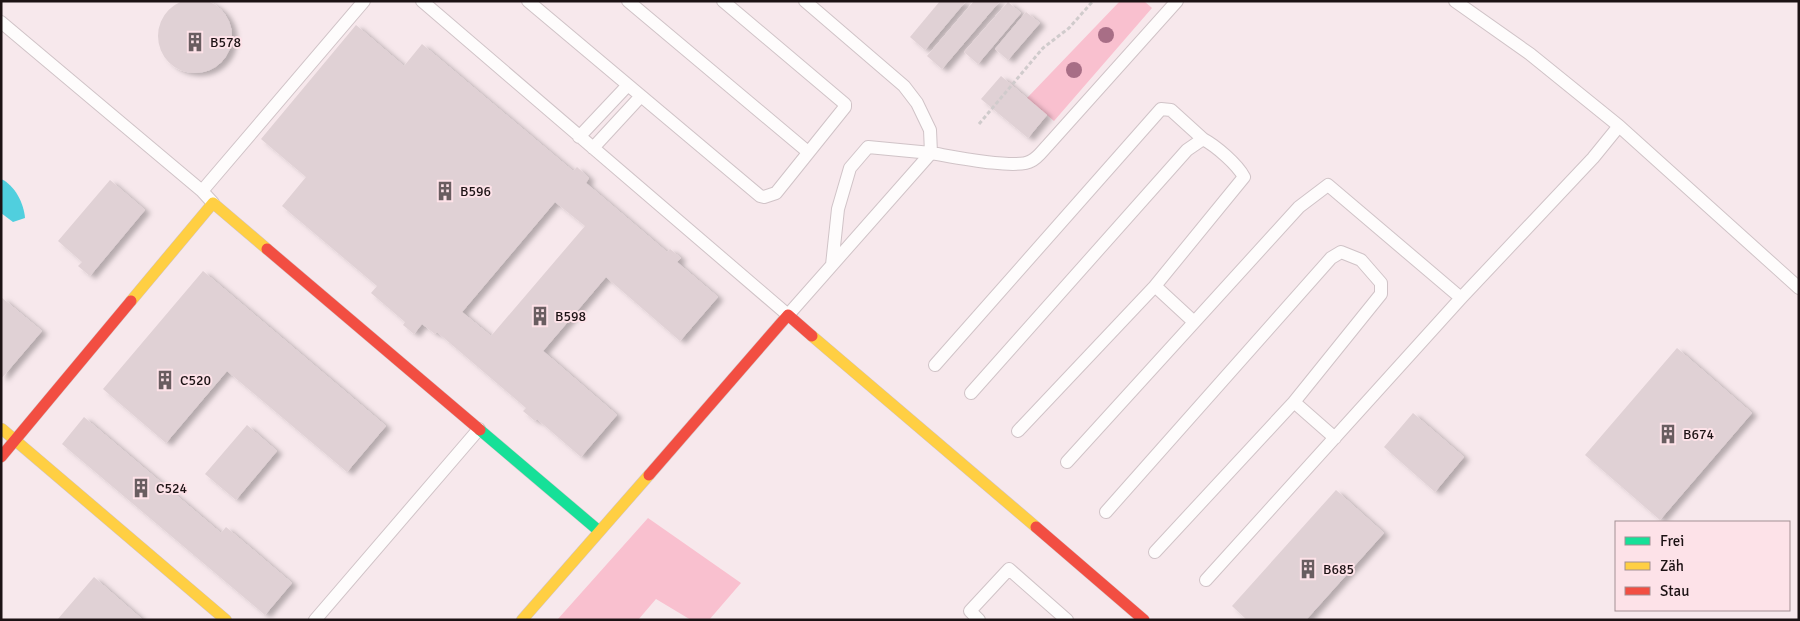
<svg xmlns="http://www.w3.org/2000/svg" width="1800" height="621" font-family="Signika,sans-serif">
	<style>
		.green { fill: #f9c0cf }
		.water { fill: #50cfde }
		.building { fill: #e0d1d5; fill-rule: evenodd; filter: url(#shadow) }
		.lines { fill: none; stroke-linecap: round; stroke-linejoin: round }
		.lane-casing { stroke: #d0c3c7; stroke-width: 14 }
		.fast-casing { stroke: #d0c3c7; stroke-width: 12 }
		.slow-casing { stroke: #d0c3c7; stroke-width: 12 }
		.jam-casing { stroke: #d0c3c7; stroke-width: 12 }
		.path { stroke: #d0cbcc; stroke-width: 3; stroke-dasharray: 4 2.5; stroke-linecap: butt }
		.lane { stroke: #fefcfc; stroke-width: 12 }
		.fast { stroke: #16e098; stroke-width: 11 }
		.slow { stroke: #ffcf43; stroke-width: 11 }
		.jam { stroke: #f24e42; stroke-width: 11 }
		.tree { fill: #a86e86 }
		.labels { text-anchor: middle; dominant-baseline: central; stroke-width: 4; stroke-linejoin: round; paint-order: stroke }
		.poi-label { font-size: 14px; fill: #1c1214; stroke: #fde2e8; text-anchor: start }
	</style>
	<defs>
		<filter id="shadow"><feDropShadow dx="5.5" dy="3" stdDeviation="2.5" flood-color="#0004"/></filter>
	</defs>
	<rect width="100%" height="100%" fill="#f7e8ec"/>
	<path class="green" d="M1120 1H1144L1152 8 1054 121 1027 98Z
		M648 518 741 583 709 620H691L656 599 638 620H557Z"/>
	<path class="water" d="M1 179C15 185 24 204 25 218L13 222 1 213Z"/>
	<path class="building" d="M158 36a37 37 0 1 1 74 0a37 37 0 1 1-74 0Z
		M940 1H966L925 50 910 37Z
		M974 1H1000L942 69 927 56Z
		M1008 2 1021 13 978 64 964 52Z
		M1026 12 1040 23 1008 60 995 49Z
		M356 25 404 66 422 44 573 171 577 167 589 178 586 183 667 252 670 249 681 258 677 262 718 297 680 341 606 277 543 351 617 415 581 457 537 419 535 421 523 411 526 408 437 332 435 334 422 324 414 334 403 325 405 322 371 293 377 286 282 206 306 177 261 139ZM555 202 585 226 491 336 462 312Z
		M1001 76 1047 115 1028 138 981 99Z
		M110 180 145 210 90 276 78 266 82 262 58 241Z
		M203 271 386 426 347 472 227 371 166 443 103 389Z
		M1 297 42 331 1 379Z
		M1677 348 1752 413 1660 520 1585 455Z
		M1413 413 1464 457 1435 492 1384 447Z
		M84 417 221 533 226 527 292 583 265 615 62 444Z
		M247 425 277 451 236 500 205 474Z
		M1336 490 1384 533 1306 620H1247L1232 606Z
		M94 577 143 620H57Z"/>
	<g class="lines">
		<defs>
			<path id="lane" d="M422 1 788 315 931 153C950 156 1017 170 1031 161 1038 158 1043 150 1048 145L1177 1
				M528 1 760 196 764 197 776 193 845 107V104L723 1
				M628 1 808 152
				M805 1 904 86 917 103 930 130 931 153 868 147 850 168 838 209 832 265
				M1455 1 1530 54 1619 126 1799 288
				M1 22 202 191 213 203
				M579 137 628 85
				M593 148 641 96
				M202 191 364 1
				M935 365 1161 109 1171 110 1203 139
				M971 393 1187 150 1203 139C1216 146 1237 164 1244 177L1155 286 1194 322
				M1018 431 1155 286
				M1067 462 1299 207 1328 185 1461 298
				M1106 512 1331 258 1341 252 1361 260 1381 283V294L1294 402 1335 438
				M1155 552 1294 402
				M1206 580 1461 298 1593 158 1619 126
				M315 620 479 429
				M979 620 970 611 1009 569 1067 620"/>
			<path id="fast" d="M480 430 599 531"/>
			<path id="slow" d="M131 301 213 203 267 249
				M812 336 1036 527
				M2 429 226 620
				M522 620 649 475"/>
			<path id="jam" d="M267 249 480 430
				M1 457 131 301
				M649 475 788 315 812 336
				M1036 527 1144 620"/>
		</defs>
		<use href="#lane" class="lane-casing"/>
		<use href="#fast" class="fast-casing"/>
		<use href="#slow" class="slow-casing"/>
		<use href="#jam" class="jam-casing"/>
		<path class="path" d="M979 124 1043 48 1069 28 1093 1"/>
		<use href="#lane" class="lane"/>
		<use href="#fast" class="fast"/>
		<use href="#slow" class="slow"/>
		<use href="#jam" class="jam"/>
	</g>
	<g class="tree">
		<circle cx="1106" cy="35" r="8"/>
		<circle cx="1074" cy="70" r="8"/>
	</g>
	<defs>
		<symbol id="building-bare" viewBox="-9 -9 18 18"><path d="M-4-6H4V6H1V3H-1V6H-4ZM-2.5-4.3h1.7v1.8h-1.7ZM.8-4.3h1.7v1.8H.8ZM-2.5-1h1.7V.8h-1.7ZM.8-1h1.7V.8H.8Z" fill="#695d60" stroke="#fde2e8" stroke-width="2.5" paint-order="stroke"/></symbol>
	</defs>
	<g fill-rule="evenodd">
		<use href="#building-bare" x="181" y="28" width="28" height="28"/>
		<use href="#building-bare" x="431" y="177" width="28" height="28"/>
		<use href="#building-bare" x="526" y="302" width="28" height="28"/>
		<use href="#building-bare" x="151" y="366" width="28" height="28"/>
		<use href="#building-bare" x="1654" y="420" width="28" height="28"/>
		<use href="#building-bare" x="127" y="474" width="28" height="28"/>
		<use href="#building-bare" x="1294" y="555" width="28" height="28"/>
	</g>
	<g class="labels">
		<g class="poi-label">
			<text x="210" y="42">B578</text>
			<text x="460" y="191">B596</text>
			<text x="555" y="316">B598</text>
			<text x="180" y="380">C520</text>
			<text x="1683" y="434">B674</text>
			<text x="156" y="488">C524</text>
			<text x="1323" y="569">B685</text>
		</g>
	</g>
	<rect width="1800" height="621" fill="none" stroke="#1c1214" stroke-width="5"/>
	<rect x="1615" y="521" width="175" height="90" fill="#fde2e8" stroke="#a38f93"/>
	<rect x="1625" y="537" width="25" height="8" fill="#16e098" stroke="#a38f93"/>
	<text x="1660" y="546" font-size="15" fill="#1c1214">Frei</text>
	<rect x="1625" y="562" width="25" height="8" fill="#ffcf43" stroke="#a38f93"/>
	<text x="1660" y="571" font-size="15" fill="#1c1214">Zäh</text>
	<rect x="1625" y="587" width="25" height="8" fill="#f24e42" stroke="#a38f93"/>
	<text x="1660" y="596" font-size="15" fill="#1c1214">Stau</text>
</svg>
